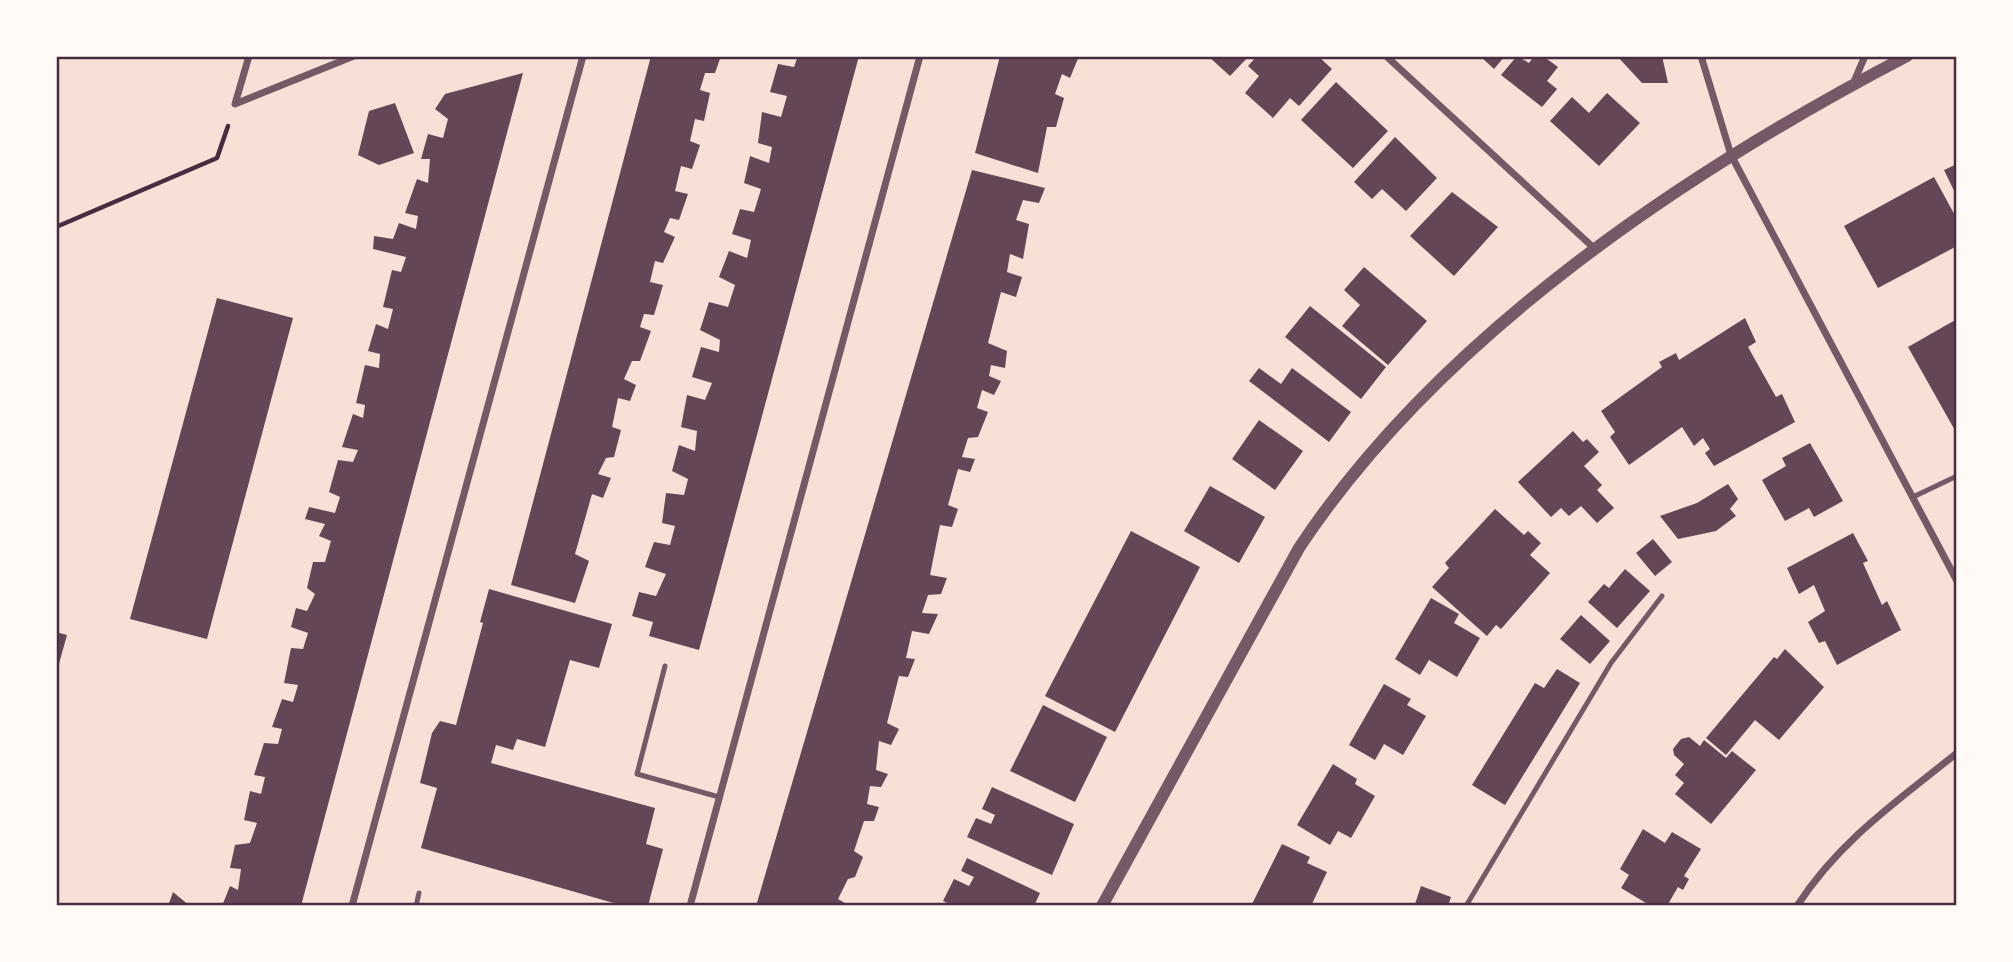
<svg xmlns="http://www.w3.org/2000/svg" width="2013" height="962" font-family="'Noto Sans',sans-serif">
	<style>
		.building { fill: #644757 }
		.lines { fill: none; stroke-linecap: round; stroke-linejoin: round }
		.path { stroke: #4a2c40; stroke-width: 4.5 }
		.service { stroke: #755966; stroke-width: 5 }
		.minor { stroke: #755966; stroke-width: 7 }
		.tertiary { stroke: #755966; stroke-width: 12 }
		.neatline { fill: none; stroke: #4a2c40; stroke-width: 2.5 }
	</style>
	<rect width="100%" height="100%" fill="#f7e1d7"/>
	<path class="building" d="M651 56H721L715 73H705L700 90 710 93 704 121 695 119 690 141 700 145 692 169 681 166 675 191 688 194 679 220 670 218 664 232 675 237 663 263 655 261 650 282 663 285 654 315 644 314 640 327 651 331 640 361H632L624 379 636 385 630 401 618 398 612 427 621 430 614 457 606 458 598 474 611 478 603 498 592 494 575 554 589 561 575 603 511 585Z
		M798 56H859L699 650 649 636 653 622 632 616 639 592 656 596 666 574 645 567 654 542 670 545 675 526 662 523 666 493 684 495 688 479 672 471 679 445 695 451 697 431 681 427 687 395 705 400 712 383 692 377 701 347 719 352 720 340 700 330 709 302 728 307 735 285 719 277 729 251 747 258 751 240 732 234 740 209 754 212 761 189 744 183 750 156 769 163 772 147 758 143 762 112 781 117 787 96 770 92 778 64 794 67Z
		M1000 56H1079L1070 78 1062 74 1055 94 1064 98 1056 127H1047L1038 173 975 153Z
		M1208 56H1249L1230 76Z
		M1257 56H1318L1332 69 1299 106 1290 98 1273 118 1245 93 1259 76 1248 66Z
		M1480 56H1505L1494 69Z
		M1517 56 1529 63 1534 56H1543L1558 67 1547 81 1557 89 1542 107 1501 75Z
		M1617 56H1662L1668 83H1642Z
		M523 73 301 906H222L230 886 238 890 241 869 230 868 235 845 250 843 257 823 244 820 250 791 261 794 265 777 254 775 264 743 278 744 282 729 272 727 282 699 293 702 298 685 284 683 291 648 303 649 308 633 291 627 296 608 307 611 315 594 307 588 313 562H325L331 541 319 536 325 524 305 519 309 507 335 513 340 497 329 492 338 460 353 462 358 450 342 447 353 414 363 418 365 405 356 403 365 365 379 368 380 354 368 351 376 324 388 329 393 309 383 307 392 270 401 272 406 257 373 249 374 236 393 239 399 223 416 229 418 216 405 213 417 179 428 183 430 159H421L428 134 443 138 448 119 435 109 445 94Z
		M1336 82 1388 131 1353 168 1301 120Z
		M1607 93 1640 123 1599 166 1550 121 1572 97 1589 113Z
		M395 103 414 153 379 165 358 155 369 111Z
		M1395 137 1437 178 1406 211 1382 189 1372 199 1354 182Z
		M1957 164V197L1944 170Z
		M972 170 1045 188 1039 203 1023 200 1016 220 1029 224 1023 259 1010 254 1007 272 1022 277 1016 297 1001 292 988 343 1007 351 1005 368 991 365 989 376 1001 381 994 395 982 390 977 408 988 412 978 437 968 438 962 457 975 459 970 472 958 469 948 505 958 509 952 527 940 525 930 575 947 578 941 594 928 595 922 613 938 614 929 634 912 631 906 658 915 659 908 677 899 676 887 723 899 729 891 745 879 741 876 770 888 774 881 787 870 786 867 804 879 807 874 821H864L854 851 863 857 855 877 848 879 838 899 850 906H756Z
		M1934 177 1957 219V246L1878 288 1844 226Z
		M1452 192 1498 227 1454 276 1410 236Z
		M1364 267 1427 321 1388 365 1342 326 1360 305 1344 290Z
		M217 298 293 318 207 639 130 619Z
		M1310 306 1386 367 1361 399 1285 337Z
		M1745 318 1756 342 1748 347 1776 397 1782 394 1795 422 1714 466 1705 453 1710 449 1703 438 1694 446 1682 427 1629 465 1610 437 1615 432 1601 411 1662 367 1659 362 1676 353 1679 360Z
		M1957 319V434L1908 347Z
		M1259 368 1281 384 1292 368 1351 412 1329 442 1249 381Z
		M1259 420 1303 451 1275 490 1232 459Z
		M1573 431 1583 442 1587 439 1599 452 1584 466 1602 485 1597 490 1614 508 1597 523 1581 506 1569 516 1561 508 1551 517 1518 482Z
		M1810 443 1843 501 1814 517 1809 508 1785 521 1762 480 1786 466 1782 458Z
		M1728 484 1738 499 1730 509 1736 516 1716 531 1678 539 1660 516 1697 503Z
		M1210 486 1265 517 1239 563 1184 531Z
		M1495 509 1524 535 1528 531 1541 543 1530 555 1550 573 1501 629 1496 625 1487 636 1432 587 1449 568 1445 563Z
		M1131 531 1200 567 1115 732 1045 696Z
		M1853 533 1868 561 1863 563 1882 605 1887 601 1901 630 1837 665 1825 641 1819 643 1808 622 1825 611 1814 585 1799 594 1787 568Z
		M1653 539 1672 562 1655 576 1636 553Z
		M1625 569 1650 591 1617 628 1588 602 1604 584 1609 588Z
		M489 589 612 624 599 668 570 660 545 747 517 739 513 750 496 745 491 763 655 808 646 844 663 849 648 906H624L421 848 437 788 420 783 432 733 440 721 456 725 483 623 480 622Z
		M1431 598 1459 614 1454 623 1480 638 1457 677 1429 660 1420 675 1395 659Z
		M1581 615 1610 641 1590 664 1560 639Z
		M56 632 67 635 57 671H56Z
		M1785 649 1824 687 1779 740 1755 720 1726 755 1706 738 1774 657 1777 659Z
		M1557 669 1580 683 1505 805 1472 785 1535 683 1544 688Z
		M1384 684 1411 699 1407 705 1426 716 1403 755 1384 744 1375 760 1349 745Z
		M1043 705 1107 737 1075 802 1010 771Z
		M1689 737 1700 746 1704 740 1726 758 1732 751 1756 770 1711 824 1675 794 1684 783 1675 775 1684 764 1674 755 1673 749 1681 739Z
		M1333 764 1357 779 1355 784 1375 796 1351 838 1338 831 1330 845 1297 825Z
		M992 787 1074 824 1052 875 967 837 976 818 991 824 995 815 982 809Z
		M1643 829 1665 843 1672 832 1701 849 1684 876 1689 879 1683 890 1678 887 1667 906H1651L1621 888 1629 875 1620 869Z
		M1282 844 1310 857 1307 863 1327 872 1311 906H1251Z
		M967 858 1040 893 1034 906H954L943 901 954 879 969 886 974 877 961 871Z
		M1421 886 1451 897 1448 906 1415 904Z
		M173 892 190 906H168Z"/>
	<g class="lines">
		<path class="path" d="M56 227 217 158 228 126"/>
		<path class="service" d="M1913 497 1957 476
			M665 666 637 774 719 797
			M416 906 419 893
			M1466 906 1611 663 1662 596"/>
		<path class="minor" d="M249 56 235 104 354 56
			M1386 56 1596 250
			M1701 56 1731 155 1957 581
			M1853 84 1865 56
			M352 906 583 56
			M690 906 920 56
			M1797 906C1839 841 1897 801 1957 753"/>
		<path class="tertiary" d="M1102 906 1299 548C1439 336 1685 172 1907 56"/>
	</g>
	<rect width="2013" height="962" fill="none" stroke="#fffaf5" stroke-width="116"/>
	<rect x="58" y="58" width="1897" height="846" class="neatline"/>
</svg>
